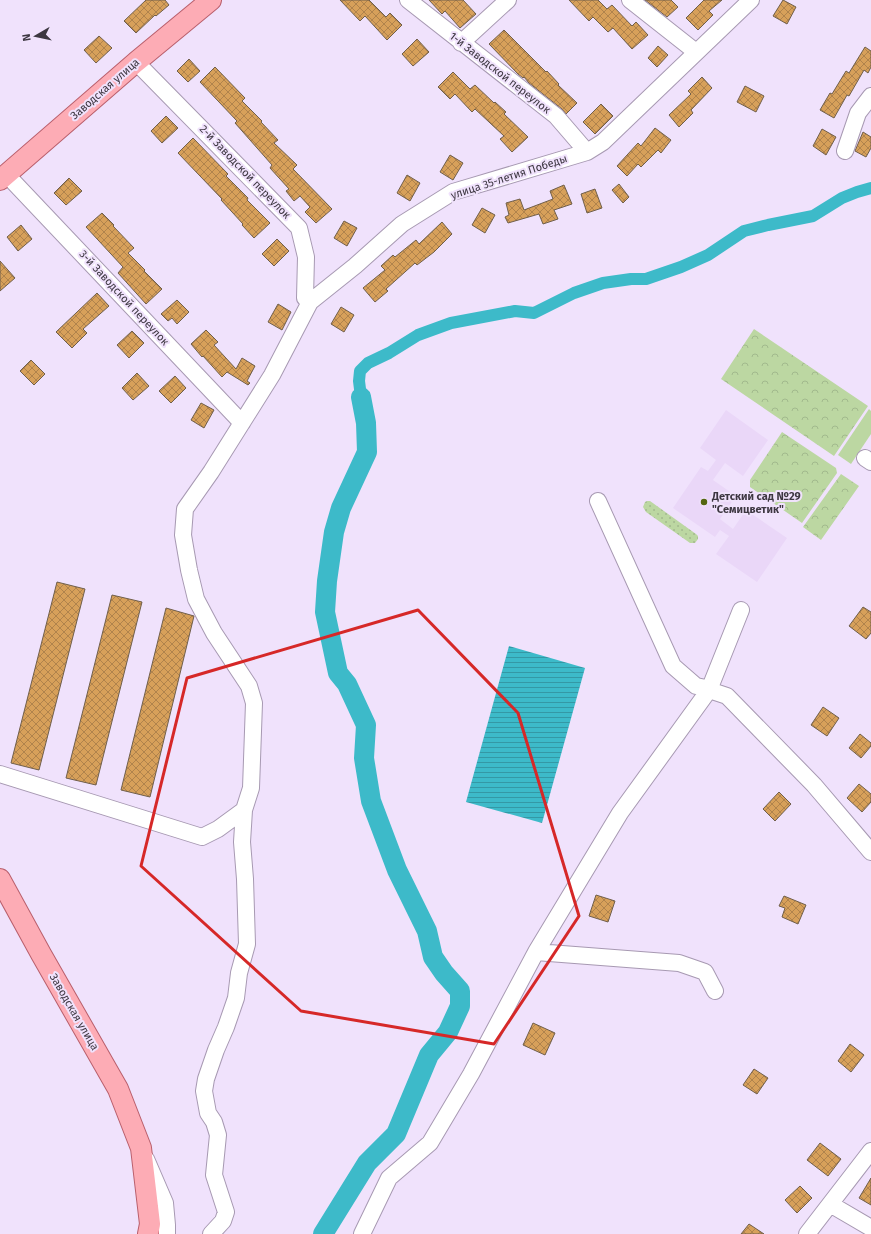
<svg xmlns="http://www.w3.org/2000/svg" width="871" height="1234" font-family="'Fira Sans',sans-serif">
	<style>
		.built { fill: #ead7f8 }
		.grass { fill: url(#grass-dots) }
		.park { fill: url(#park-crowns) }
		.pitch { fill: #bcd7a2 }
		.water { fill: url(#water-rules) }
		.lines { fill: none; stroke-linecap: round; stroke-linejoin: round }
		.canal { stroke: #3dbac9; stroke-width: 12 }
		.river { stroke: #3dbac9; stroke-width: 20 }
		.building { fill: url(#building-cross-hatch); stroke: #705f4b }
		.minor-casing { stroke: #a799b2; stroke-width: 18 }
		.major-casing { stroke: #b95f6c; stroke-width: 22 }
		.minor { stroke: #fff; stroke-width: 16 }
		.major { stroke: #fdacb5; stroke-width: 20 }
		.marked { fill: none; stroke: #d62828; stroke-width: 3; stroke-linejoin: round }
		.poi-dot { fill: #53650f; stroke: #f0e2fc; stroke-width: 1.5 }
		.labels { text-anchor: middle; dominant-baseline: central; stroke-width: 4; stroke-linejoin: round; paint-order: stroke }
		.street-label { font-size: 11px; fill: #3d3741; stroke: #f0e2fc }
		.poi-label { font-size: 11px; font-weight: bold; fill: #3d3741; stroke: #f0e2fc; text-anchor: start }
	</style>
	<defs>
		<pattern id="grass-dots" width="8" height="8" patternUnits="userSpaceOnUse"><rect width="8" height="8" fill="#bcd7a2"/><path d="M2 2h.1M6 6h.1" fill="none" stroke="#a2b98d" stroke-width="1.8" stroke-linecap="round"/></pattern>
		<pattern id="park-crowns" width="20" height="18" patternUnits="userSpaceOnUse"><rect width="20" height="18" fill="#bcd7a2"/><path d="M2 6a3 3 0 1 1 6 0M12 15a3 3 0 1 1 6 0" fill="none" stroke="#a2b98d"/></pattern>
		<pattern id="water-rules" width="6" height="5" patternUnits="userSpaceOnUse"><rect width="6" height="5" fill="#3dbac9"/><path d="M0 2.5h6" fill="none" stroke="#3498a5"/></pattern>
		<pattern id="building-cross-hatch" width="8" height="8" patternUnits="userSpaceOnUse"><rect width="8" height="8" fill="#d7a05a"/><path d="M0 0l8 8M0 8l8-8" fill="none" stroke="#b0834c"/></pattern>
	</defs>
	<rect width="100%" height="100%" fill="#f0e2fc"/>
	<path class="built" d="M726 410 768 440 743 476 725 463 713 480 736 496 720 519 733 529 746 510 787 538 757 582 716 554 729 536 720 530 715 537 673 508 701 467 708 471 716 460 700 448Z"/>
	<path class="grass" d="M647 501H650L696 534 698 536V539L695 543H690L646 512 643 507 645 502Z"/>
	<path class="park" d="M754 329 868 406 834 456 721 379Z
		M782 432 836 468 837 473 802 523 750 487V480Z
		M841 474 859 486 821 540 803 527Z"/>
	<path class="pitch" d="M869 409 871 411V434L851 464 838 455Z"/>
	<path class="water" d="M509 646 585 668 542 823 466 802Z"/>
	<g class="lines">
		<path class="canal" d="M361 397 359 381 360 371 368 363 389 353 418 335 451 323 515 311 534 313 574 293 603 283 631 279H646L681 267 708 255 744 231 768 225 813 216 842 198 857 192 871 188"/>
		<path class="river" d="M323 1234 367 1163 396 1134 429 1055 448 1032 460 1006V991L444 973 433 957 427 931 397 870 371 801 364 758 366 725 347 684 338 673 325 612 327 581 334 532 341 508 367 452 366 423 361 397"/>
	</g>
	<path class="building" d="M146 0H165L169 5 156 16 155 15 136 33 124 21Z
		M340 0H369L386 17 390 13 402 25 387 40 365 16 360 21Z
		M429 0H463L476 14 460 28 445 11 442 14Z
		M569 0H598L607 9 612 5 632 26 636 22 648 35 632 49 613 28 608 32 593 17 589 21Z
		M645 0H671L678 7 667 17Z
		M704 0H722L709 11 713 15 698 30 686 18Z
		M783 0 796 7 787 24 773 16Z
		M504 30 546 72 547 71 559 84 558 85 577 103 566 114 562 109 529 83 524 77 523 78 518 74 489 44Z
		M99 36 112 48 96 63 84 50Z
		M417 39 429 52 413 66 402 54Z
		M658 46 668 55 657 67 648 58Z
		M865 47 871 51V67L868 73 864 70 849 96 847 95 834 118 820 110 830 93 832 94 846 71 849 73Z
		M189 59 200 71 188 82 177 71Z
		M215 67 245 98 242 101 262 121 261 122 278 140 274 143 297 165 293 169 332 209 316 223 305 212 310 207 300 196 294 201 286 191 289 189 270 168 272 165 235 123 237 121 200 82Z
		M453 72 470 89 475 85 494 103 495 102 506 112 504 114 528 137 512 152 500 139 504 136 475 109 472 112 455 94 450 99 438 87Z
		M702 77 712 88 691 110 693 113 679 127 669 115 691 94 688 91Z
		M745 86 764 96 756 112 737 102Z
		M601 104 613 116 595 134 583 122Z
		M166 116 178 128 162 143 151 131Z
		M655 128 671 140 661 153 658 150 641 167 638 164 627 176 617 166 638 143 641 146Z
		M822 129 836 137 826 155 813 146Z
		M863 132 871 137V148L866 157 855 151Z
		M193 138 228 174 226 176 248 198 247 200 270 223 254 238 242 225 243 224 221 200 222 199 178 153Z
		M450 155 463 163 453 180 440 172Z
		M407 175 420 183 410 201 397 193Z
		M69 178 82 191 66 205 54 193Z
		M619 184 629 197 623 203 612 190Z
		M564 185 572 204 554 210 558 219 543 224 539 214 508 223 505 217 509 215 506 203 520 199 524 210 553 199 550 191Z
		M595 189 602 208 587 213 581 194Z
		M482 208 495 215 485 233 472 225Z
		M102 213 114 225 113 226 134 248 128 253 145 270 144 271 162 289 146 304 118 273 123 267 86 227Z
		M344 221 357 228 347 246 334 238Z
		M442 222 452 234 434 252 417 265 415 263 386 289 388 291 375 302 363 288 385 270 381 266 393 255 395 257 416 240 419 244Z
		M21 225 32 239 18 251 7 237Z
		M277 239 289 251 274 266 262 254Z
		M0 261 15 278 0 291Z
		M97 293 109 306 83 329 87 333 72 348 56 332Z
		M177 300 189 312 177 324 172 318 168 321 161 314Z
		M278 304 291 312 282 330 268 322Z
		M341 307 354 315 344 332 331 324Z
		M206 330 218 342 214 345 236 369 242 358 255 366 247 381 250 383 248 385 227 372 222 377 203 356 202 357 191 344Z
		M132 331 144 343 129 358 117 345Z
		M31 360 45 374 34 385 20 371Z
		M137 373 149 386 133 400 122 388Z
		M175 376 186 388 171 403 159 391Z
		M201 403 214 410 204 428 191 420Z
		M57 582 85 589 39 770 11 763Z
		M112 595 142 602 96 785 66 778Z
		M863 607 871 612V633L866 639 849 626Z
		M166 608 194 616 150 797 121 790Z
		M823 707 839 718 827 736 811 725Z
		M860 734 871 743V746L861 758 849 748Z
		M859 784 871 794V802L862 812 847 798Z
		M779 792 791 804 775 821 763 809Z
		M596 895 615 901 608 922 589 916Z
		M784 896 806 905 798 924 782 917 785 908 779 906Z
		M533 1023 555 1033 545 1055 523 1045Z
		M850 1044 864 1055 851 1072 838 1061Z
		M754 1069 768 1078 757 1094 743 1085Z
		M820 1143 841 1159 828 1176 807 1160Z
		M871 1178V1205L859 1198Z
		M800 1186 812 1198 797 1213 785 1200Z
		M749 1224 764 1234H741Z"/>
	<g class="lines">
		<defs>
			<path id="minor" d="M408 0 556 116 587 152
				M630 0 696 52
				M461 43 508 0
				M136 62 299 228 306 257 305 298 310 302
				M845 151 858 113 871 96
				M6 174 242 423
				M865 458 871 462
				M598 501 673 666 696 686 706 688 709 690 727 696 814 785 871 852
				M0 774 202 837 218 829 244 810 251 788 254 703 249 686 214 633 196 599 189 570 183 535 185 509 211 472 272 375 310 302 355 266 402 224 453 192 587 152 603 142 751 0
				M536 952 679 963 705 972 715 991
				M146 1159 165 1203 167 1225V1234
				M830 1204 871 1228
				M211 1234 223 1221 226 1212 214 1175 218 1135 214 1122 208 1113 204 1091 206 1079 216 1050 226 1027 236 998 239 973 247 944 245 879 242 842 244 810
				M362 1234 389 1178 430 1143 471 1074 536 952 620 813 709 690 741 610
				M807 1234 871 1151"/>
			<path id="major" d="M0 180 136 62 211 0
				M0 879 41 954 118 1089 141 1148 150 1224 148 1234"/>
		</defs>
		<use href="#minor" class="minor-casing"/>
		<use href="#major" class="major-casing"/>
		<use href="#minor" class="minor"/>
		<use href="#major" class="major"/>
	</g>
	<path class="marked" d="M418 610 518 713 579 916 494 1044 301 1011 141 866 187 678Z"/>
	<circle class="poi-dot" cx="704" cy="502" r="4"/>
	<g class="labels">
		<g class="street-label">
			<text transform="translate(500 73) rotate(38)">1-й Заводской переулок</text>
			<text transform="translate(105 89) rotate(-41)">Заводская улица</text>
			<text transform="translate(245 172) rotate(46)">2-й Заводской переулок</text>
			<text transform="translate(509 177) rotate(-18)">улица 35-летия Победы</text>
			<text transform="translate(124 298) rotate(47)">3-й Заводской переулок</text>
			<text transform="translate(74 1012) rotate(60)">Заводская улица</text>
		</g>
		<g class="poi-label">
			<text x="712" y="496">Детский сад №29<tspan x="712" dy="13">"Семицветик"</tspan></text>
		</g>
	</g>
	<g transform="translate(36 36) rotate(261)" stroke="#f0e2fc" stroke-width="3" paint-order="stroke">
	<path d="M0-3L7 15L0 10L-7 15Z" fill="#3d3741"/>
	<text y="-6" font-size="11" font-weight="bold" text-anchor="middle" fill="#3d3741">N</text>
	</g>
</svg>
